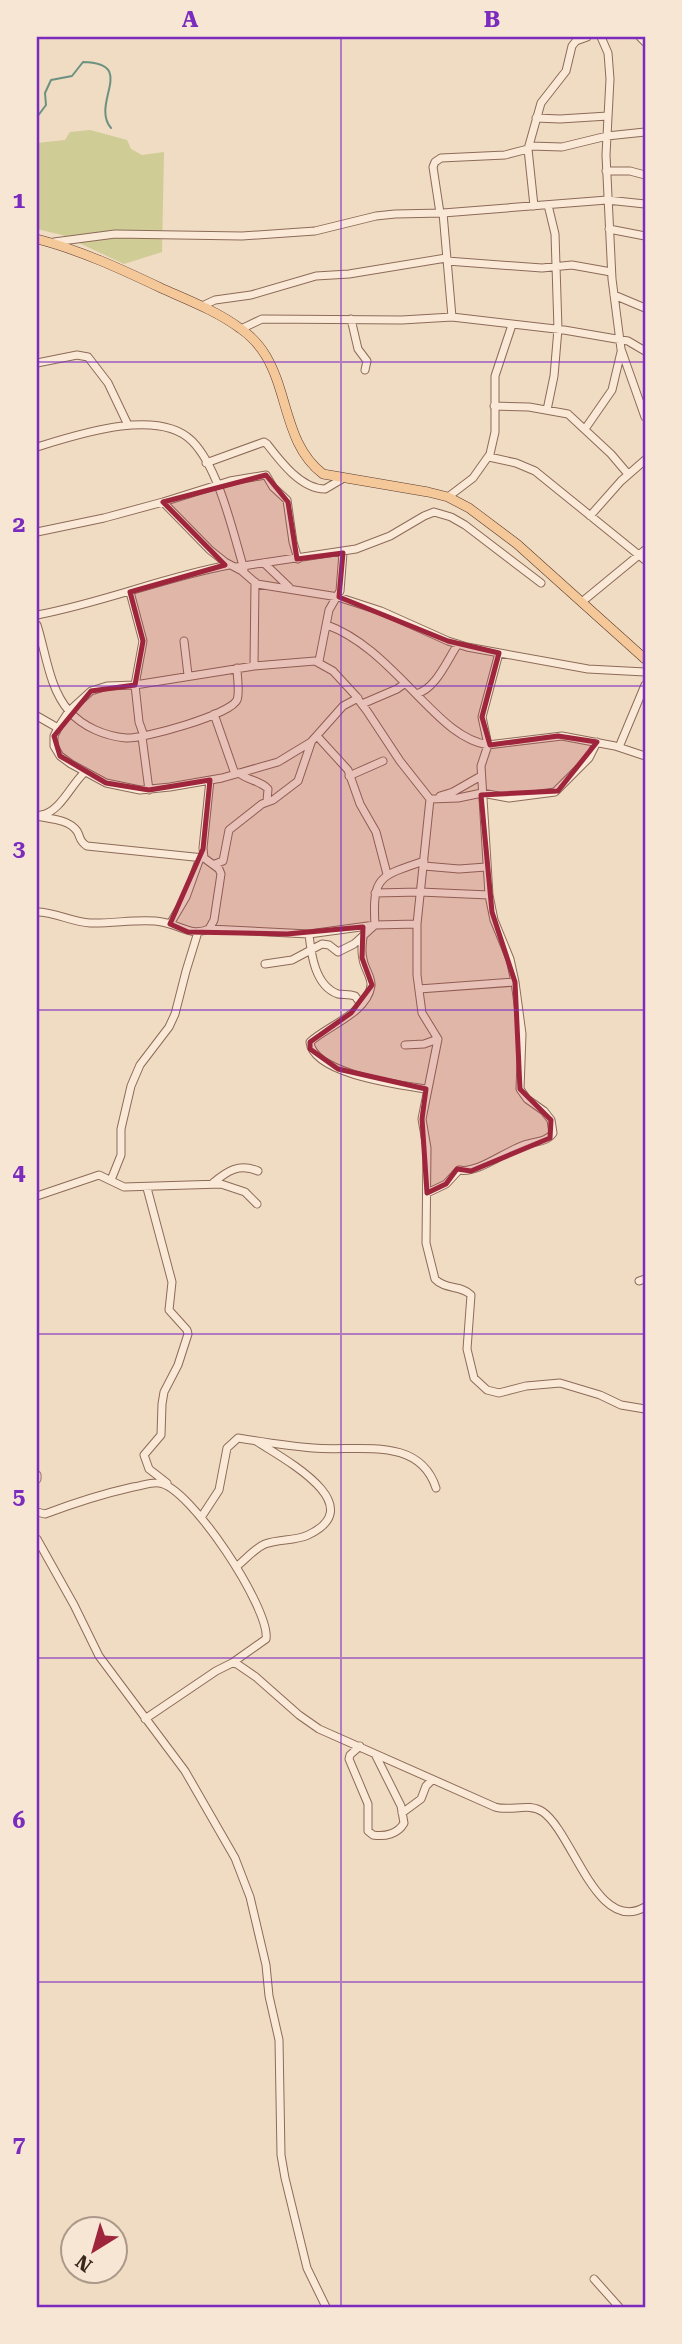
<svg xmlns="http://www.w3.org/2000/svg" width="682" height="2344" font-family="'Roboto Serif',serif">
	<style>
		.green { fill: #cfcc96 }
		.lines { fill: none; stroke-linecap: round; stroke-linejoin: round }
		.stream { stroke: #6b9281; stroke-width: 2 }
		.minor-casing { stroke: #8c6b59; stroke-width: 9 }
		.major-casing { stroke: #593a2d; stroke-width: 10 }
		.minor { stroke: #fbe9d7; stroke-width: 7 }
		.major { stroke: #f5c899; stroke-width: 9 }
		.marked { fill: #9e253c; fill-opacity: 0.2; stroke: #9e253c; stroke-width: 5; stroke-linejoin: round }
		.grid { fill: none; stroke: #7b2cbf; stroke-width: 2; stroke-opacity: 0.55 }
		.neatline { fill: none; stroke: #7b2cbf; stroke-width: 2.5 }
		.grid-label { font-size: 23px; text-anchor: middle; font-weight: bold; fill: #7b2cbf }
	</style>
	<rect width="100%" height="100%" fill="#f0dbc3"/>
	<path class="green" d="M90 130 127 140 131 149 142 155 164 152 162 252 124 264 62 235 37 229V143L65 140 70 132Z"/>
	<g class="lines">
		<path class="stream" d="M37 117 46 105 45 93 51 80 72 76 83 62C138 63 90 103 111 128"/>
		<defs>
			<path id="minor" d="M601 37 608 53 610 79 606 155 612 279 621 349 645 417
				M640 37 645 42
				M536 118 560 119 608 116
				M530 146 562 147 607 136 645 132
				M528 149 534 206
				M606 171H630L645 175
				M440 213 433 167 435 162 441 158 505 155 528 149 541 103 566 71 572 46 576 41 587 37
				M443 213 452 317
				M609 229 645 236
				M54 242 115 234 242 236 315 231 376 216 395 214 443 213 607 200 645 204
				M447 261 542 268 572 265 611 272
				M614 295 645 308
				M202 306 215 300 251 295 316 276 349 274 446 258
				M351 319 358 349 367 361 365 370
				M241 329 262 319 402 320 452 317 564 330 628 341 645 351
				M37 363 77 355 88 357 108 383 128 425
				M494 406 529 407 568 414 611 454 628 474
				M547 410 554 376 558 329 555 234 548 205
				M585 429 612 390 621 352
				M37 447C76 435 158 407 192 441 219 468 233 533 244 569
				M489 457 516 463 535 471 645 560
				M206 463 264 442 267 444C280 461 301 489 325 489L342 479
				M448 497 473 478 490 454 495 432V376L512 325
				M163 502 230 481 266 475 273 487 287 500 293 542 298 559
				M590 516 621 481 645 460
				M37 532 104 518 163 502 210 550 225 562 242 571 257 584 338 597 381 611 448 641 467 647 588 669 645 672
				M264 563 289 587
				M236 567 356 549 390 536 424 516 434 512 451 517 465 525 541 583
				M130 592 143 641 135 685 139 722 144 736
				M583 601 645 550
				M37 615C102 603 164 577 229 565
				M37 625C46 653 49 688 69 711 83 727 105 736 126 738 143 739 230 715 237 700 240 692 237 677 237 668
				M327 625C363 638 391 669 417 695 437 715 459 740 488 745L562 736 615 746 645 756
				M184 641 188 675
				M319 661 329 610 340 591 343 553
				M254 666 255 582
				M416 694C436 689 447 660 458 644
				M358 698 343 706 311 742 278 762 222 778 170 787 140 790 106 783 71 764 60 756 54 746V736L58 728 69 711 91 691 107 686 135 685 254 666 315 661 333 671 356 696C359 701 363 706 367 711L400 761 430 799 458 798 482 793 509 798 555 792 589 758 597 742
				M362 704 397 689 404 684
				M214 714 235 774
				M37 716 58 728
				M317 736 348 770 360 804 376 832 387 874
				M142 737 149 790
				M619 747 645 685
				M239 773C248 781 260 780 268 789L267 801
				M349 776 383 761
				M440 796 453 792 481 776
				M430 799 417 924V975L422 1013 438 1039 422 1119 427 1148 426 1243 435 1279C445 1290 462 1285 471 1295L467 1349 474 1378 487 1390 499 1393 526 1386 560 1383 600 1395 621 1405 645 1409
				M41 815C60 812 70 786 84 773
				M37 816C50 819 68 819 77 831 81 838 79 841 87 846L204 858
				M215 864 223 861 229 830 262 804 273 800 298 781 311 743
				M424 866 459 869 486 867
				M375 893 420 892 489 895
				M37 912C55 912 72 922 90 923 112 924 144 918 162 922 180 925 191 937 209 929L214 920 221 874 219 869 204 858 203 848 210 780
				M170 924 186 897 200 858
				M209 929 309 934 375 925 417 924
				M309 934C311 954 315 986 338 994 344 995 349 994 355 996L361 1004
				M363 937C362 944 361 952 363 959 364 968 372 977 371 986 367 1013 327 1026 310 1042 313 1074 400 1085 426 1089
				M265 964 292 960 322 944 329 945 338 952 354 944 375 925C372 876 380 876 424 861
				M419 989 515 982
				M405 1045 424 1044 438 1039
				M111 1180 121 1155V1129L131 1086 140 1065 169 1027 175 1014 186 971 198 932
				M213 1183C227 1171 239 1163 258 1171
				M147 1188 172 1282 169 1310 187 1330 188 1334 178 1365 164 1392 162 1404 161 1435 144 1455 149 1469 167 1483
				M427 1193 446 1184 459 1170C479 1174 507 1149 528 1144 537 1141 547 1142 553 1133L551 1120 544 1111 527 1099 520 1089 522 1034 515 982 510 959 494 920 489 895 481 766 488 745 482 717 499 653
				M37 1196 99 1175 124 1187 221 1184 245 1192 257 1204
				M639 1281 645 1279
				M37 1475V1479
				M37 1512 45 1514C74 1503 102 1494 133 1487 141 1486 151 1482 159 1483 190 1486 271 1610 266 1639L232 1663
				M202 1516 219 1490 227 1448 238 1438C263 1442 289 1446 313 1448 357 1452 419 1435 436 1488
				M37 1539 74 1605 99 1656 185 1771 235 1858 250 1897 266 1965 269 1996 279 2040 281 2155 285 2178 307 2268 326 2307
				M236 1567C245 1560 255 1548 265 1544 279 1539 295 1541 308 1535 372 1505 282 1458 256 1441
				M145 1719 216 1671 232 1663 237 1664 256 1677 299 1715 319 1729 495 1807C510 1812 529 1802 543 1812 573 1833 597 1935 645 1907
				M360 1746 350 1755 349 1759 368 1804V1831L373 1835C385 1837 398 1834 404 1823L401 1806 375 1754
				M402 1813 421 1799 426 1786 432 1780
				M594 2279 619 2307"/>
			<path id="major" d="M37 239C80 250 121 269 161 288 188 300 217 311 241 329 251 336 260 346 266 356 289 395 285 445 323 474L428 492 448 497 469 508 517 544 645 659"/>
		</defs>
		<use href="#minor" class="minor-casing"/>
		<use href="#major" class="major-casing"/>
		<use href="#minor" class="minor"/>
		<use href="#major" class="major"/>
	</g>
	<path class="marked" d="M266 475 288 502 297 559 343 553 339 597 448 641 499 653 482 717 490 745 558 736 597 742 558 791 481 795 492 912 515 982 520 1089 551 1120 550 1138 471 1171 457 1169 446 1184 427 1193 422 1119 426 1089 338 1069 310 1049V1042L351 1013 372 985 362 958 363 927 287 934 188 932 170 924 203 849 210 780 149 790 106 783 60 756 54 736 91 691 135 685 143 641 130 592 225 565 163 502Z"/>
	<path class="grid" d="M341 37V2307M37 362H645M37 686H645M37 1010H645M37 1334H645M37 1658H645M37 1982H645"/>
	<rect width="682" height="2344" fill="none" stroke="#f7e6d3" stroke-width="77"/>
	<g transform="translate(94 2250) rotate(217)"><circle r="33" fill="#f7e6d3" stroke="#ac998a" stroke-width="2"/>
	<path d="M0-5L12 26L0 18L-12 26Z" fill="#9e253c"/>
	<text y="-10" font-size="19" font-weight="bold" text-anchor="middle" fill="#3b261d">N</text>
	</g>
	<rect x="38" y="38" width="606" height="2268" class="neatline"/>
	<g class="grid-label">
		<text x="190" y="27">A</text>
		<text x="492" y="27">B</text>
		<text x="19" y="208">1</text>
		<text x="19" y="532">2</text>
		<text x="19" y="856">3</text>
		<text x="19" y="1180">4</text>
		<text x="19" y="1504">5</text>
		<text x="19" y="1828">6</text>
		<text x="19" y="2152">7</text>
	</g>
</svg>
